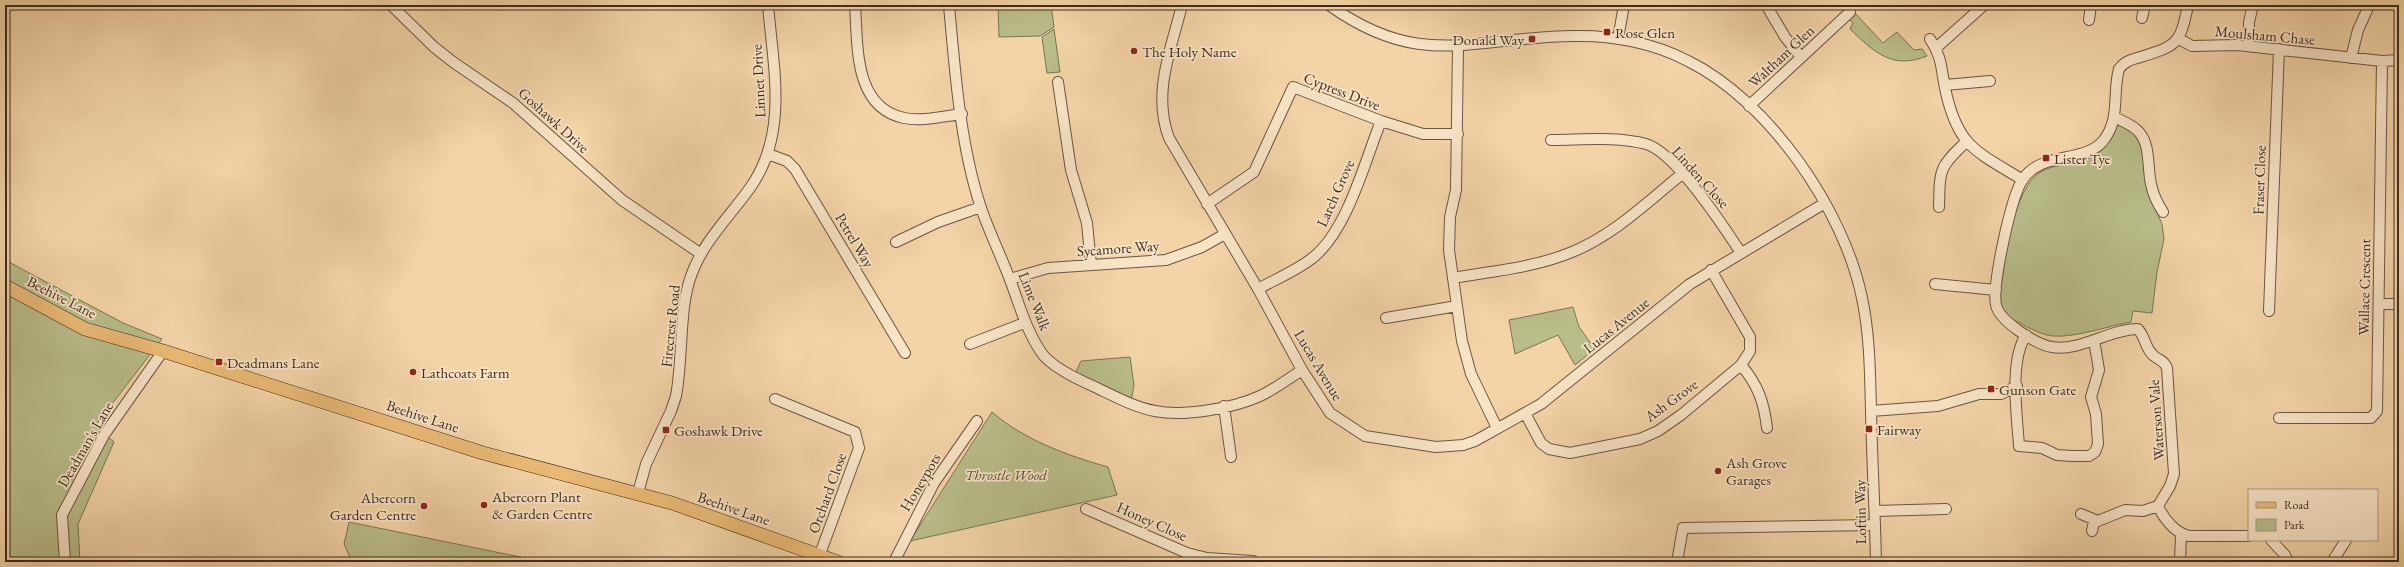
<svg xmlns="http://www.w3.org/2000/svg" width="2404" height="567" font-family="'EB Garamond',serif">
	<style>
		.green { fill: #b8bd89; stroke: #7c7454 }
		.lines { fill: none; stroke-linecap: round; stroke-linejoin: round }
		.minor-casing { stroke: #6c5542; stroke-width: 12 }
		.major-casing { stroke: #3f2b20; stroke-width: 14 }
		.minor { stroke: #f7e3c6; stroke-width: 10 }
		.major { stroke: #eaba74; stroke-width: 13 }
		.poi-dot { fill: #8f2418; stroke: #f7e3c6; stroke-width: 1.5 }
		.labels { text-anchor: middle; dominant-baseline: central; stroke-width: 3.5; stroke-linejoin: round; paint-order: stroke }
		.poi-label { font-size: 15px; fill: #3f2b20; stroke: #f7e3c6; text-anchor: start }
		.street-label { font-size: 15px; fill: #3f2b20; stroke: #f7e3c6 }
		.park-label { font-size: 15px; font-style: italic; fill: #574835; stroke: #f7e3c6 }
	</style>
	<rect width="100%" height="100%" fill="#f3d4a7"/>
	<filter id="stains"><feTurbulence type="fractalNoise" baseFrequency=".005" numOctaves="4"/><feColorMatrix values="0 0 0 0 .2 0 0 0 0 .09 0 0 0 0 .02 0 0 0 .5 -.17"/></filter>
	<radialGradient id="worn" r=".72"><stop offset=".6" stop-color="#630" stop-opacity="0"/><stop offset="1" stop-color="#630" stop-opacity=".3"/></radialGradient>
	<path class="green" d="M998 5H1051L1054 27 1040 36 999 37Z
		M1854 12 1883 43 1897 32 1914 50 1922 49 1927 56C1892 70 1874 52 1850 29L1853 23 1848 18Z
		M1054 29 1060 72 1047 73 1042 37Z
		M2117 125 2128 128 2137 137 2142 149 2150 197 2162 224 2164 239 2157 272 2152 313 2133 311 2131 322C2109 326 2074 338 2053 336 2042 335 2029 328 2020 323 2013 320 2004 315 2002 308 1998 295 2003 278 2004 265 2006 242 2015 205 2028 185 2051 148 2093 185 2117 125Z
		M5 260 123 323 162 339 95 426 114 442 78 524 80 562H5Z
		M1573 307 1579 327 1595 349 1575 365 1558 335 1515 354 1509 320Z
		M1130 357 1134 385 1131 402 1075 374 1081 361Z
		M992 412C1024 440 1069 456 1108 467L1117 495 910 541Z
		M349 522 525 558 527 562H352L344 544Z"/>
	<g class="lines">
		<defs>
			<path id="minor" d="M391 5 434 47 453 62 513 103 622 200 701 254
				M855 5C858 45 853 107 904 118 922 122 944 116 962 114
				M949 5C955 72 960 144 981 208 989 231 1000 254 1009 277 1019 303 1025 328 1041 352 1050 366 1079 380 1095 387 1114 396 1134 407 1155 411 1184 417 1234 408 1260 396 1275 389 1288 379 1302 370
				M1182 5C1171 50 1152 93 1169 138L1258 289 1302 370 1330 413 1365 436 1436 447 1463 445 1475 441 1541 404 1690 284 1825 203
				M1329 5C1421 71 1473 37 1574 36 1612 35 1654 43 1688 61 1769 101 1844 210 1862 298 1870 336 1870 373 1871 411 1872 461 1875 512 1876 562
				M1766 5 1785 37 1801 57
				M2142 18 2145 5
				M2089 20 2091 5
				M1618 39 1624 5
				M1930 39C1942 57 1941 68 1945 88 1957 146 1975 151 2023 180
				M2179 39 2192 46 2237 45 2382 61 2399 60
				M2249 46V22L2253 5
				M1458 47 1456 190 1450 217 1449 250 1462 341 1471 374 1497 428
				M1936 48 1984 5
				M2351 58 2358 30 2368 8
				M1058 82 1071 170 1087 223 1091 265
				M1945 85 1990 81
				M1749 106 1850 12
				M2114 117C2122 121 2131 124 2138 131 2151 144 2147 167 2151 184 2153 194 2157 203 2163 212
				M1551 140C1582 140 1616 136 1646 144 1675 152 1724 227 1741 253
				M768 154 787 161 795 169 905 353
				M1207 204 1254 172 1293 87 1381 121 1423 134H1458
				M1939 207C1940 170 1938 168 1966 142
				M896 242 938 222 981 207
				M1453 278C1492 271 1534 268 1572 252 1614 235 1647 202 1682 174
				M1010 279 1048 268 1166 260 1202 247 1225 234
				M1935 284 1996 290
				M1258 289C1276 279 1302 268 1316 255 1348 227 1365 161 1381 121
				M2379 304H2399
				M2269 311 2279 49
				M1386 318 1457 306
				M2026 335C2009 361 2017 415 2019 446L2042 448 2057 455 2072 456H2089L2095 452 2098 444 2096 414 2091 397 2099 370 2094 340
				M970 344 1024 323
				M1741 365C1758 385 1764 402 1767 428
				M775 399 855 432 859 448 820 554
				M1224 406 1231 457
				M1871 411 1938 406 1979 394H2001L2017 386
				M1525 413 1541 443 1549 449 1570 453 1640 439 1658 431 1681 415 1741 365 1750 351V337L1711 270
				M2279 418H2371L2377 411 2382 61
				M638 493 646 464 671 411 676 396C683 360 679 308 691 276 702 243 730 216 750 188 789 133 773 67 768 5
				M2158 506C2164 519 2175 533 2189 536H2249
				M1086 509 1187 553 1207 558
				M1875 511 1946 509
				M2081 514 2098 521 2125 510 2143 511 2158 506 2170 486 2174 474 2167 368C2164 360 2160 361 2154 356 2145 349 2146 338 2138 329 2110 329 2079 352 2052 347 2037 345 1999 321 1996 305 1992 285 2011 196 2023 179 2042 151 2085 163 2103 141 2121 119 2112 93 2119 69 2124 62 2130 60 2137 58 2176 46 2180 46 2188 5
				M2092 531 2094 521
				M2271 540 2285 555 2288 562
				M1203 561 1207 558 1253 561
				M65 562 62 515 104 435 163 351
				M894 562 934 483 977 421
				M1677 562 1683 528 1875 525
				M2180 562 2181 534
				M2332 562 2346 540"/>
			<path id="major" d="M5 286 85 329 163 351 483 453 672 503 838 562"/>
		</defs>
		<use href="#minor" class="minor-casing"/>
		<use href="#major" class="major-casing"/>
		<use href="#minor" class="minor"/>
		<use href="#major" class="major"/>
	</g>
	<g class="poi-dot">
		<rect x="1603" y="28" width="8" height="8" rx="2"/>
		<rect x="1528" y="35" width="8" height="8" rx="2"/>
		<circle cx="1134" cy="51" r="4"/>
		<rect x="2042" y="154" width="8" height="8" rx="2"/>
		<rect x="215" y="358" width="8" height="8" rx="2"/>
		<circle cx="413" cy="372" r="4"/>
		<rect x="1987" y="385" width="8" height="8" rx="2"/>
		<rect x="1865" y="425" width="8" height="8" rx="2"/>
		<rect x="662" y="426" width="8" height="8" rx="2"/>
		<circle cx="1718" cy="471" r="4"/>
		<circle cx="484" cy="505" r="4"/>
		<circle cx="424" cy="506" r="4"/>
	</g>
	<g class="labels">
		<g class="poi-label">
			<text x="1615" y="32">Rose Glen</text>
			<text x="1524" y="39" text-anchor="end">Donald Way</text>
			<text x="1142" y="51">The Holy Name</text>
			<text x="2054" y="158">Lister Tye</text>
			<text x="227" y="362">Deadmans Lane</text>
			<text x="421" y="372">Lathcoats Farm</text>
			<text x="1999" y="389">Gunson Gate</text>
			<text x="1877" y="429">Fairway</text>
			<text x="674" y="430">Goshawk Drive</text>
			<text x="1726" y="462">Ash Grove<tspan x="1726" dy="17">Garages</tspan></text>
			<text x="492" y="496">Abercorn Plant<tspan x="492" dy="17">&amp; Garden Centre</tspan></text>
			<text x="416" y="497" text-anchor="end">Abercorn<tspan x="416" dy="17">Garden Centre</tspan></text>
		</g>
		<g class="street-label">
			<text transform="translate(2265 35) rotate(5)">Moulsham Chase</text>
			<text transform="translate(1781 56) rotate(-43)">Waltham Glen</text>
			<text transform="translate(758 81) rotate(-93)">Linnet Drive</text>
			<text transform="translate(1342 91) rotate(21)">Cypress Drive</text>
			<text transform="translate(554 120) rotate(42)">Goshawk Drive</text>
			<text transform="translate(1701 177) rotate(48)">Linden Close</text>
			<text transform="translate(2259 180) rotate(-88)">Fraser Close</text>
			<text transform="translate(1335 193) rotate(-66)">Larch Grove</text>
			<text transform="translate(855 240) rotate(59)">Petrel Way</text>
			<text transform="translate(1118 248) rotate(-4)">Sycamore Way</text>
			<text transform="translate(2364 287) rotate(-89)">Wallace Crescent</text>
			<text transform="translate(62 297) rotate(27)">Beehive Lane</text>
			<text transform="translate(1035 301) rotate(68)">Lime Walk</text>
			<text transform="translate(1616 325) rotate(-39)">Lucas Avenue</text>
			<text transform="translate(670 326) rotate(-84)">Firecrest Road</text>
			<text transform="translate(1319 365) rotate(59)">Lucas Avenue</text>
			<text transform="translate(1671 400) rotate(-36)">Ash Grove</text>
			<text transform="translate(423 416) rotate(18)">Beehive Lane</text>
			<text transform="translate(2156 420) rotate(-94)">Waterson Vale</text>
			<text transform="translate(85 444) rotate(-60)">Deadman's Lane</text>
			<text transform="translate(920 482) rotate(-59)">Honeypots</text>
			<text transform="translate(827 493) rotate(-70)">Orchard Close</text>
			<text transform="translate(734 508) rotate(19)">Beehive Lane</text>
			<text transform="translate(1860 512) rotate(-91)">Loftin Way</text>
			<text transform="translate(1152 521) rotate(24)">Honey Close</text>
		</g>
		<g class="park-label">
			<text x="1006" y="474">Throstle Wood</text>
		</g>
	</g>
	<rect width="2404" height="567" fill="none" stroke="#f3d4a7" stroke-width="20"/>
	<rect x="6" y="6" width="2392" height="555" fill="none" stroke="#3f2b20" stroke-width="2"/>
	<rect x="10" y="10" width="2384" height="547" fill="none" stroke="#3f2b20"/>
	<rect x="2248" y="489" width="130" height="52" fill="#f7e3c6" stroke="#ad9984"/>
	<rect x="2256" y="502" width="20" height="6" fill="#eaba74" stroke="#ad9984"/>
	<text x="2284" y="509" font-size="12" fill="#3f2b20">Road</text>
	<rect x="2256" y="519" width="20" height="12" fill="#b8bd89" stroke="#ad9984"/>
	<text x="2284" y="529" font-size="12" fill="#3f2b20">Park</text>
	<rect width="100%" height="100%" filter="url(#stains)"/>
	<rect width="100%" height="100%" fill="url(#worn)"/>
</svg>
